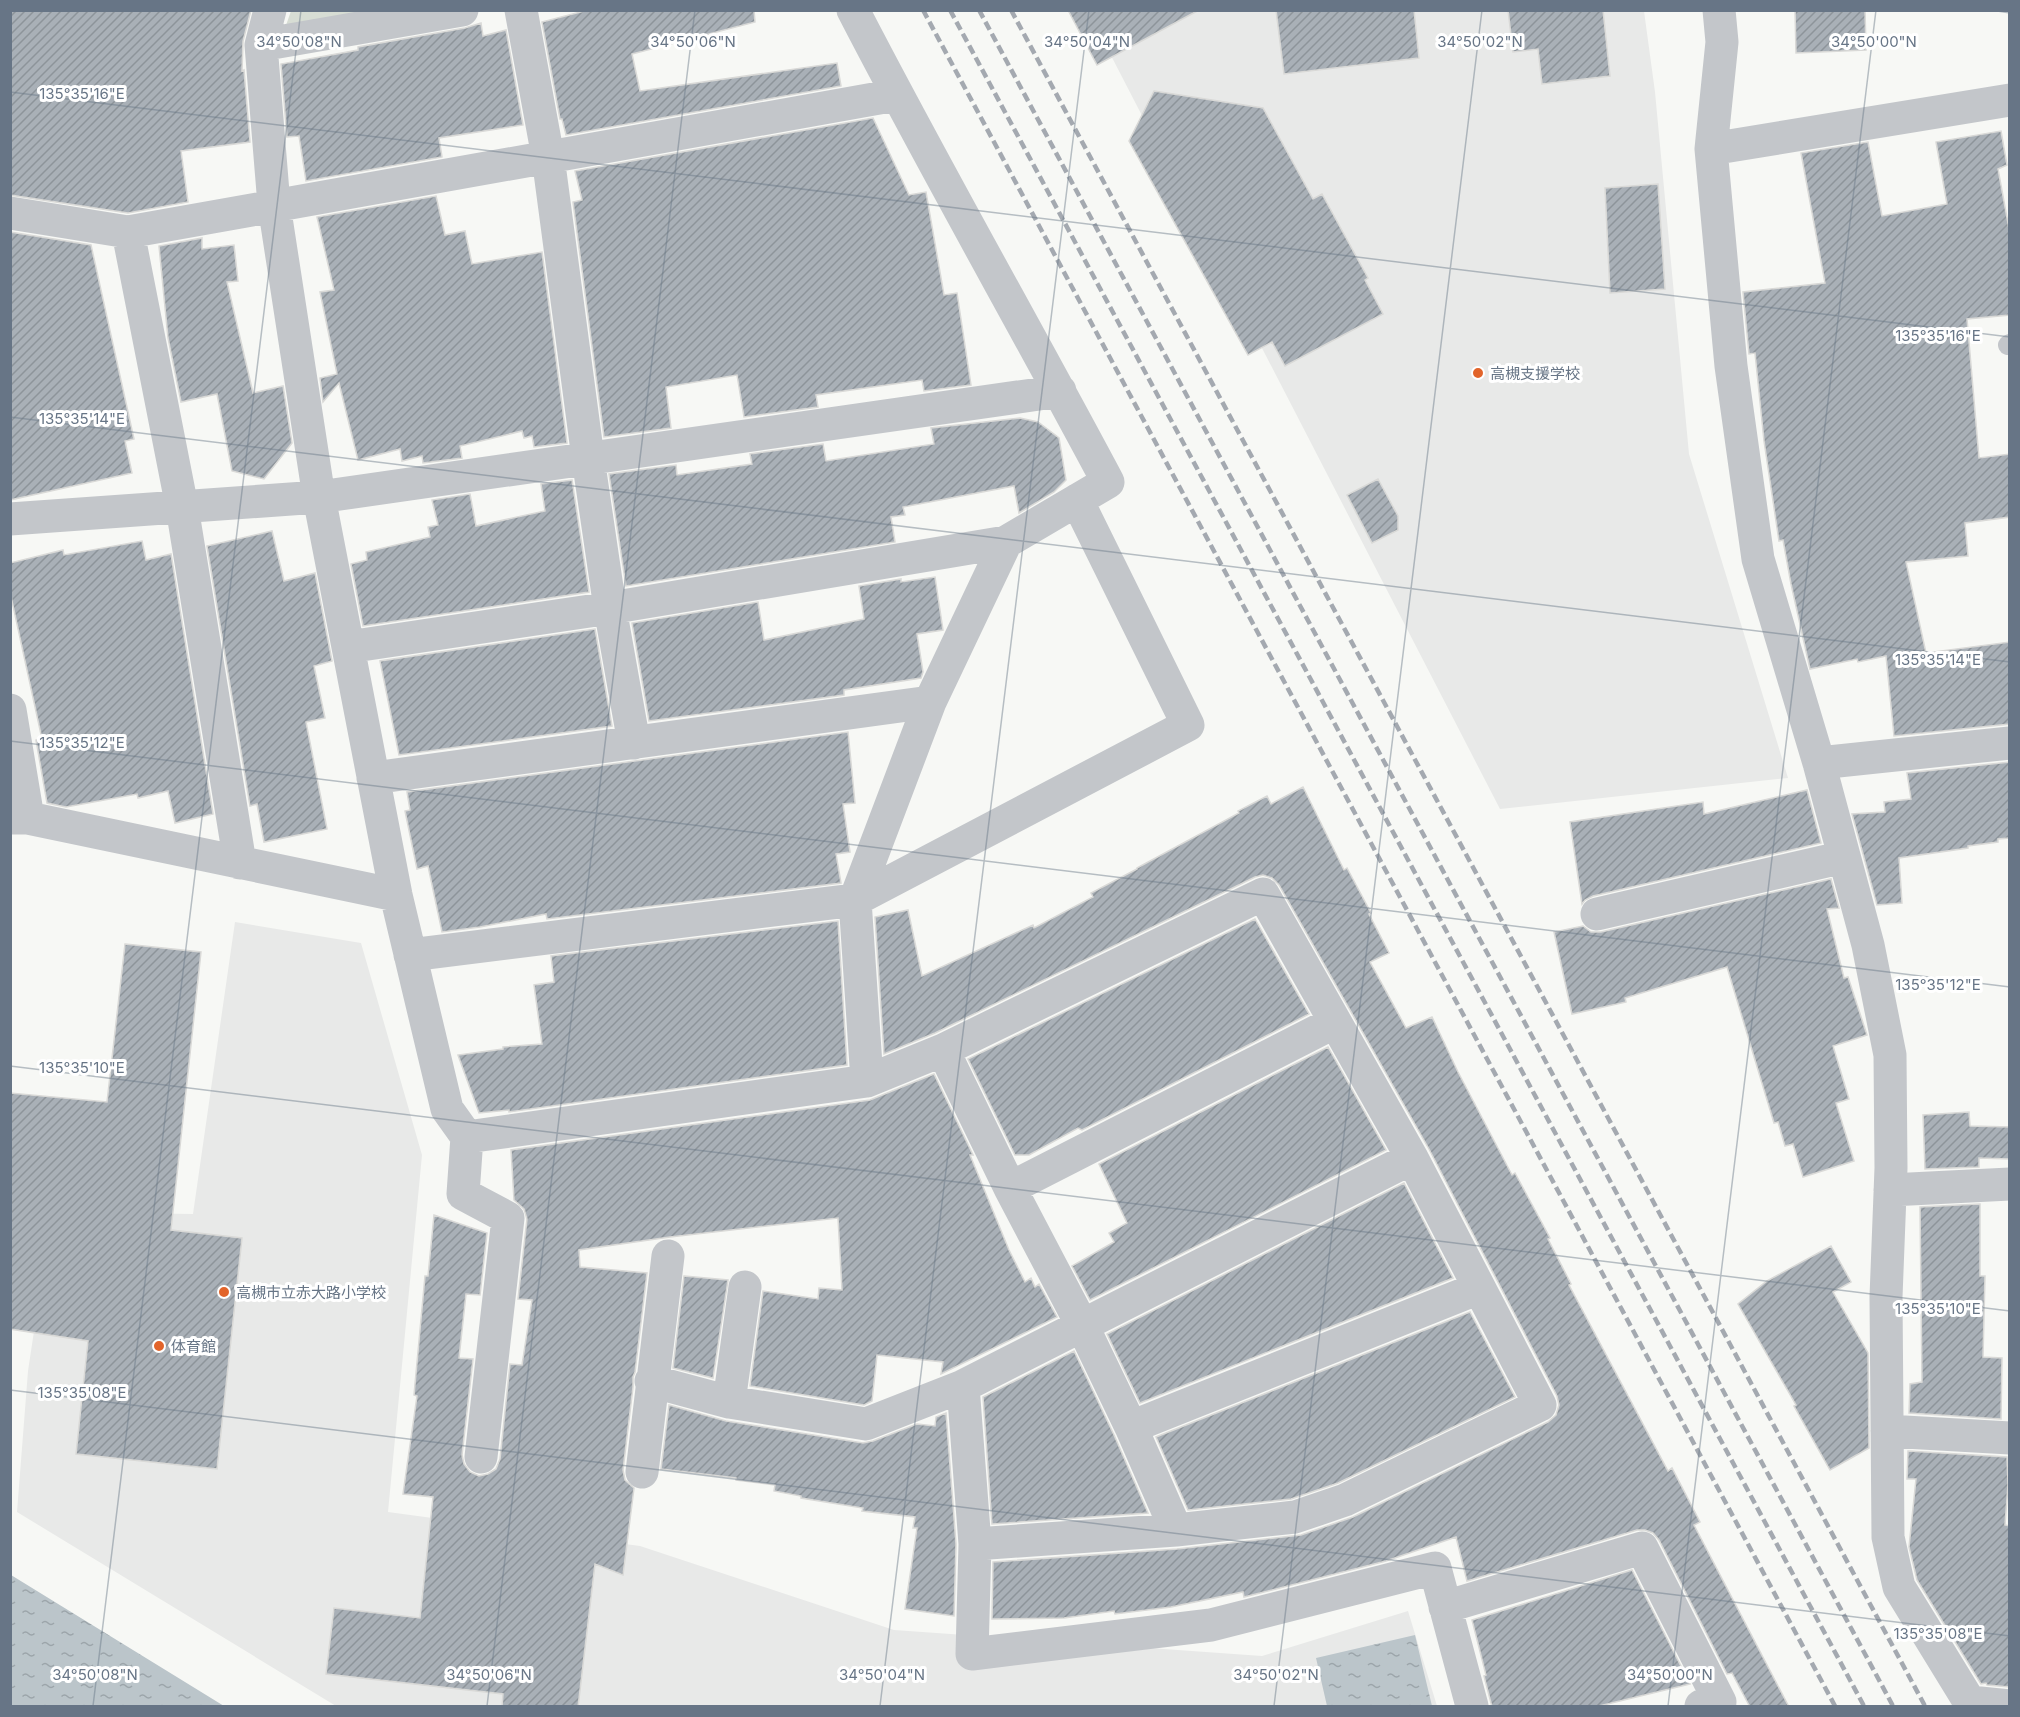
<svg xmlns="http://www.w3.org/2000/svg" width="2020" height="1717" font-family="Inter,'Noto Sans JP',sans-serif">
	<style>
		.built { fill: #e8e9e8 }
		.grass { fill: url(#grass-tufts) }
		.water { fill: url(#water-ripples) }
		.building { fill: url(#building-hatch); stroke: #d9d9d7; stroke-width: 1.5 }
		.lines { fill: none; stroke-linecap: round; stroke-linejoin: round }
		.service { stroke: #c3c6ca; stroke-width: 20 }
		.minor { stroke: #c3c6ca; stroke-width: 33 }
		.rail { stroke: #a4a9b0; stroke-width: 4.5; stroke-dasharray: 9 4.5; stroke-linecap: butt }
		.ticks { fill: none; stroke: #677586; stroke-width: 1.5; stroke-opacity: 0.45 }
		.poi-dot { fill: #e2642a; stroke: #fff; stroke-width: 2 }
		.labels { text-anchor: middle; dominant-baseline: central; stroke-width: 6; stroke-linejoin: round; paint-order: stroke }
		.poi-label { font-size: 15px; fill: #677586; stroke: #fff; text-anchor: start }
		.ticks-label { font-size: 15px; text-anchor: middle; fill: #677586; stroke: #fff; stroke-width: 6; stroke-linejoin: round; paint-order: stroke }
	</style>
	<defs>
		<pattern id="grass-tufts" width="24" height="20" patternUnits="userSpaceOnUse" patternTransform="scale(1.5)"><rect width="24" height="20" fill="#d7ddd4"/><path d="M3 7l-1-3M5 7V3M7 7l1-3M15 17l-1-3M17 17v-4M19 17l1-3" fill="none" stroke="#b2b8b2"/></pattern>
		<pattern id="water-ripples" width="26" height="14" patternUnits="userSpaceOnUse" patternTransform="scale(1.5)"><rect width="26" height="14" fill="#bbc5ca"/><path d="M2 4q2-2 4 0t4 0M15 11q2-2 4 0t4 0" fill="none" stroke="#9ca5aa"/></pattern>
		<pattern id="building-hatch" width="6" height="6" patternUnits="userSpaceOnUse" patternTransform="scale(1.5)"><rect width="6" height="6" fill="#a9b0b7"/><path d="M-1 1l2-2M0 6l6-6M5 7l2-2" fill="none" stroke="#8d949a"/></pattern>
	</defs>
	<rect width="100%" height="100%" fill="#f7f8f5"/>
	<path class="built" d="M1088 11H1644L1655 92 1689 454 1788 778 1500 809Z
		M235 922 361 943 422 1155 388 1512 640 1546 894 1630 1262 1656 1408 1611 1437 1706H336L17 1512 28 1371 52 1212 193 1214Z"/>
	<path class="grass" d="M374 10 284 31 291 11Z"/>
	<path class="water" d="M11 1575 224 1706H11Z
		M1415 1635 1432 1706H1327L1316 1658Z"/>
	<path class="building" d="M10 10H251L243 41 242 71 244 70 250 142 181 151 188 202 128 213 10 195Z
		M588 10H754L755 22 632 54 640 91 837 63 841 86 566 135 562 119H560L542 22Z
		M1068 10H1199L1097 65Z
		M1276 10H1414L1419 58 1284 74Z
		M1508 10H1603L1610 76 1542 84 1538 49 1513 52Z
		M1795 10H1865L1866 50 1796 53Z
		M481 23 483 36 506 30 523 125 439 138 442 157 306 181 299 136 287 137 281 64 358 50V47L465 28Z
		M1154 91 1263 108 1313 199 1322 194 1368 278 1365 280 1383 314 1285 366 1272 342 1248 355 1129 141Z
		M873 118 909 195 926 192 944 295 957 293 971 385 924 391 922 380 816 395 818 407 744 417 737 375 666 387 671 428 604 437 573 202 582 200 575 171Z
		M2001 131 2007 165 1998 169 2010 234V315L1967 319 1979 458 2010 454V517L1965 523 1968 556 1906 562 1926 653 2010 642V724L1894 736 1886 656 1858 662 1857 659 1810 669 1791 584 1783 540 1779 541 1764 441 1755 353 1749 354 1743 292 1825 283 1801 153 1868 142 1882 216 1947 204 1936 142Z
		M1658 184 1665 289 1610 293 1605 188Z
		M436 196 445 235 465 231 472 264 542 252 567 443 534 447 532 436 524 438 522 431 460 446 462 458 423 463 422 456 402 461 400 449 358 460 339 383 323 402 320 378 337 374 320 292 334 290 317 217Z
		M10 232 91 245 134 439 125 441 132 473 10 500Z
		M202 238V249L234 245 238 281 227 282 253 393 283 386 292 443 264 479 232 471 217 394 181 402 168 338 159 246Z
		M1020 418 1038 422 1059 438 1066 480 1054 492 1019 513 1014 486 903 507 905 515 891 517 895 542 626 586 609 474 676 465 677 475 752 464 750 454 823 444 826 461 934 444 931 428Z
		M1378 479 1398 516V530L1372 543 1347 495Z
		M572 480 589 592 363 626 351 564 367 560 366 552 430 537 428 527 438 525 432 500 470 494 476 526 545 511 541 484Z
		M272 531 284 581 315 573 332 661 314 666 325 718 306 722 327 829 264 842 257 804 250 806 207 546Z
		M142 541 146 560 171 554 213 814 175 823 168 791 138 798 137 794 66 807 47 803 36 740 42 739 10 592V563L63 550 64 555Z
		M935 577 943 630 917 634 923 672 921 678 844 690V695L649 721 632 623 758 602 764 640 864 619 859 586 901 579V582Z
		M595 629 612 726 399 755 380 661Z
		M848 732 855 803 843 804 850 852 836 854 841 883 547 919 546 914 480 927 442 932 428 866 417 869 405 811 410 810 407 792Z
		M2010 762V838L1998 839V842L1968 846V848L1899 858 1902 903 1877 905 1852 814 1885 812 1884 802 1911 799 1907 773Z
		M1303 787 1344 870 1347 868 1371 913 1369 914 1389 953 1370 962 1406 1028 1432 1017 1458 1072 1512 1175 1515 1173 1550 1238 1548 1239 1571 1284 1569 1285 1668 1471 1672 1468 1700 1522 1694 1525 1789 1707H1750L1732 1673 1727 1674 1659 1540 1653 1533 1645 1530H1637L1467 1581 1456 1537 1386 1561 1244 1597 1243 1592 1171 1607 1115 1614 1114 1611 1064 1618 992 1619 993 1562 1177 1549 1301 1535 1353 1517 1548 1422 1556 1415 1559 1405 1557 1396 1429 1149 1279 885 1272 878 1263 875 1255 877 935 1033 884 1054 875 917 908 910 922 976 1033 925 1034 928 1093 897 1091 893 1137 869V868L1239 813 1238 811 1267 796 1271 804Z
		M1807 790 1821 843 1593 896 1585 900 1582 904 1570 822 1703 802 1704 814Z
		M1831 879 1839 908 1827 909 1844 978 1848 977 1867 1035 1833 1046 1849 1099 1836 1103 1854 1161 1803 1177 1793 1144 1785 1146 1778 1122 1774 1123 1727 967 1625 998 1626 1002 1572 1014 1554 932 1583 926 1591 932H1601Z
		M1255 919 1309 1014 1082 1130 1078 1128 1029 1155H1015L968 1059Z
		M838 921 847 1065 509 1112V1110L479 1113 458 1055 503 1049V1047L542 1044 534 985 554 982 551 956Z
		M125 944 201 952 171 1230 242 1238 217 1469 76 1454 88 1341 10 1329V1093L107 1102Z
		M1328 1047 1386 1150 1090 1300 1072 1266 1114 1242 1109 1233 1127 1223 1099 1164Z
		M934 1074 973 1155H970L1009 1250 1025 1282 1031 1278 1035 1287 1039 1284 1057 1317 941 1374 943 1362 877 1355 872 1401 864 1405 750 1386 763 1291 818 1299 819 1288 842 1290 838 1218 670 1237 579 1250 580 1267 647 1273 635 1372 633 1377V1387L623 1470 625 1480 634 1488 623 1575 595 1564 578 1707H502L503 1694 326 1674 334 1608 420 1618 433 1497 403 1494 417 1396 414 1395 420 1330 425 1276H428L434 1215 487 1233 480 1295 466 1294 459 1358 473 1359 462 1455 464 1464 470 1472 479 1476 488 1474 496 1469 500 1459 510 1364 522 1365 532 1300 518 1299 527 1219 524 1209 514 1200 511 1150 870 1100Z
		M1969 1112 1970 1126 2010 1127V1159L1979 1158V1167L1925 1169 1923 1115Z
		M1404 1183 1453 1278 1140 1403 1107 1334Z
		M1980 1204V1276H1985L1983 1357 2002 1358 2001 1419 1909 1413 1910 1384 1922 1382 1920 1207Z
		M1831 1246 1851 1282 1833 1292 1868 1353 1869 1448 1830 1470 1794 1406 1796 1405 1738 1304 1767 1281Z
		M684 1276 728 1280 713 1378 673 1368Z
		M1470 1312 1515 1397 1338 1483 1291 1499 1188 1510 1156 1437Z
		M1074 1351 1114 1435 1148 1513 992 1524 983 1397Z
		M669 1405 726 1421 863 1443 873 1441 917 1424 935 1426 936 1417 946 1413 956 1544 954 1616 905 1609 917 1528H913L915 1517 862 1511 863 1508 801 1498V1496L774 1491 775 1485 736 1480V1478L661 1469Z
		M1908 1451 2007 1457 2008 1485 2005 1525 2010 1526V1687L1987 1685 1986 1683 1981 1684 1917 1580 1909 1547 1916 1479H1907Z
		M1632 1570 1690 1684 1595 1707H1492L1484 1676 1486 1675 1472 1620Z"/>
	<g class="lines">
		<path class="service" d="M2008 345 2010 344"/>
		<path class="minor" d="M270 10 261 45 274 205 319 497 396 895 447 1109 467 1137 867 1081 943 1050 1010 1188 1083 1327 1131 1427 1176 1530
			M521 10 548 157 588 458 610 608 634 743
			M853 10C935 169 1024 324 1108 482L1006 542 930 702 855 900 867 1081
			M1719 10 1722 42 1711 149 1731 366 1758 559 1819 763 1868 945 1890 1055 1891 1168 1886 1297 1888 1537 1899 1587 1972 1706
			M261 45 462 10
			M1711 149 2010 100
			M10 213 128 232 896 95
			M128 232 182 507 240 863
			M10 519 319 497 1060 391
			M348 647 610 608 1006 542
			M10 710 28 818
			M1819 763 2010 743
			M373 778 930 702
			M10 818H28L396 895
			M1597 914 1844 857
			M410 955 855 900 1188 725 1077 500
			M943 1050 1263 894 1412 1158 1540 1405 1345 1500 1295 1517 1176 1530 975 1544 972 1654 1211 1625 1435 1568 1472 1706
			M467 1137 463 1194 508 1218 481 1457
			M1010 1188 1335 1022
			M1890 1190 2010 1184
			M745 1287 729 1402 866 1424 963 1386
			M651 1381 729 1402
			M1131 1427 1479 1288
			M1887 1431 2010 1438
			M642 1472 668 1256
			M975 1544 963 1386 1412 1158
			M1445 1607 1642 1548 1720 1702 1701 1706
			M1970 1702 2010 1706"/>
		<path class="rail" d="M923 10 1835 1706
			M950 10 1864 1706
			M979 10 1893 1706
			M1011 10 1925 1706"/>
	</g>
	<path class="ticks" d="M1991 10 2010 13M10 92 2010 337M10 417 2010 662M10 741 2010 987M10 1066 2010 1311M10 1390 2010 1636M93 1706 301 10M487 1706 695 10M880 1706 1089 10M1274 1706 1482 10M1668 1706 1876 10"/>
	<g class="poi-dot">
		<circle cx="1478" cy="373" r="6"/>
		<circle cx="224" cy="1292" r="6"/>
		<circle cx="159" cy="1346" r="6"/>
	</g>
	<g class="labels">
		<g class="poi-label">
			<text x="1490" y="373">高槻支援学校</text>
			<text x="236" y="1292">高槻市立赤大路小学校</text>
			<text x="171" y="1346">体育館</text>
		</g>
	</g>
	<g class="ticks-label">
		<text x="299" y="47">34°50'08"N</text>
		<text x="693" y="47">34°50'06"N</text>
		<text x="1087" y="47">34°50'04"N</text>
		<text x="1480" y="47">34°50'02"N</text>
		<text x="1874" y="47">34°50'00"N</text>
		<text x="82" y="99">135°35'16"E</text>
		<text x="1938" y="341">135°35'16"E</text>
		<text x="82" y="424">135°35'14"E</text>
		<text x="1938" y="665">135°35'14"E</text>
		<text x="82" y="748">135°35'12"E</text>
		<text x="1938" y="990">135°35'12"E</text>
		<text x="82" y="1073">135°35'10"E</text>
		<text x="1938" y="1314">135°35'10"E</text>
		<text x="82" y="1398">135°35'08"E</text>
		<text x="1938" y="1639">135°35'08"E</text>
		<text x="95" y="1680">34°50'08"N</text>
		<text x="489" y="1680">34°50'06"N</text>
		<text x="882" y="1680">34°50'04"N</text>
		<text x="1276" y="1680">34°50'02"N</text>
		<text x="1670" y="1680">34°50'00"N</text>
	</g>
	<rect width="2020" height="1717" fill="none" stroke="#677586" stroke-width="24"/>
</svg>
